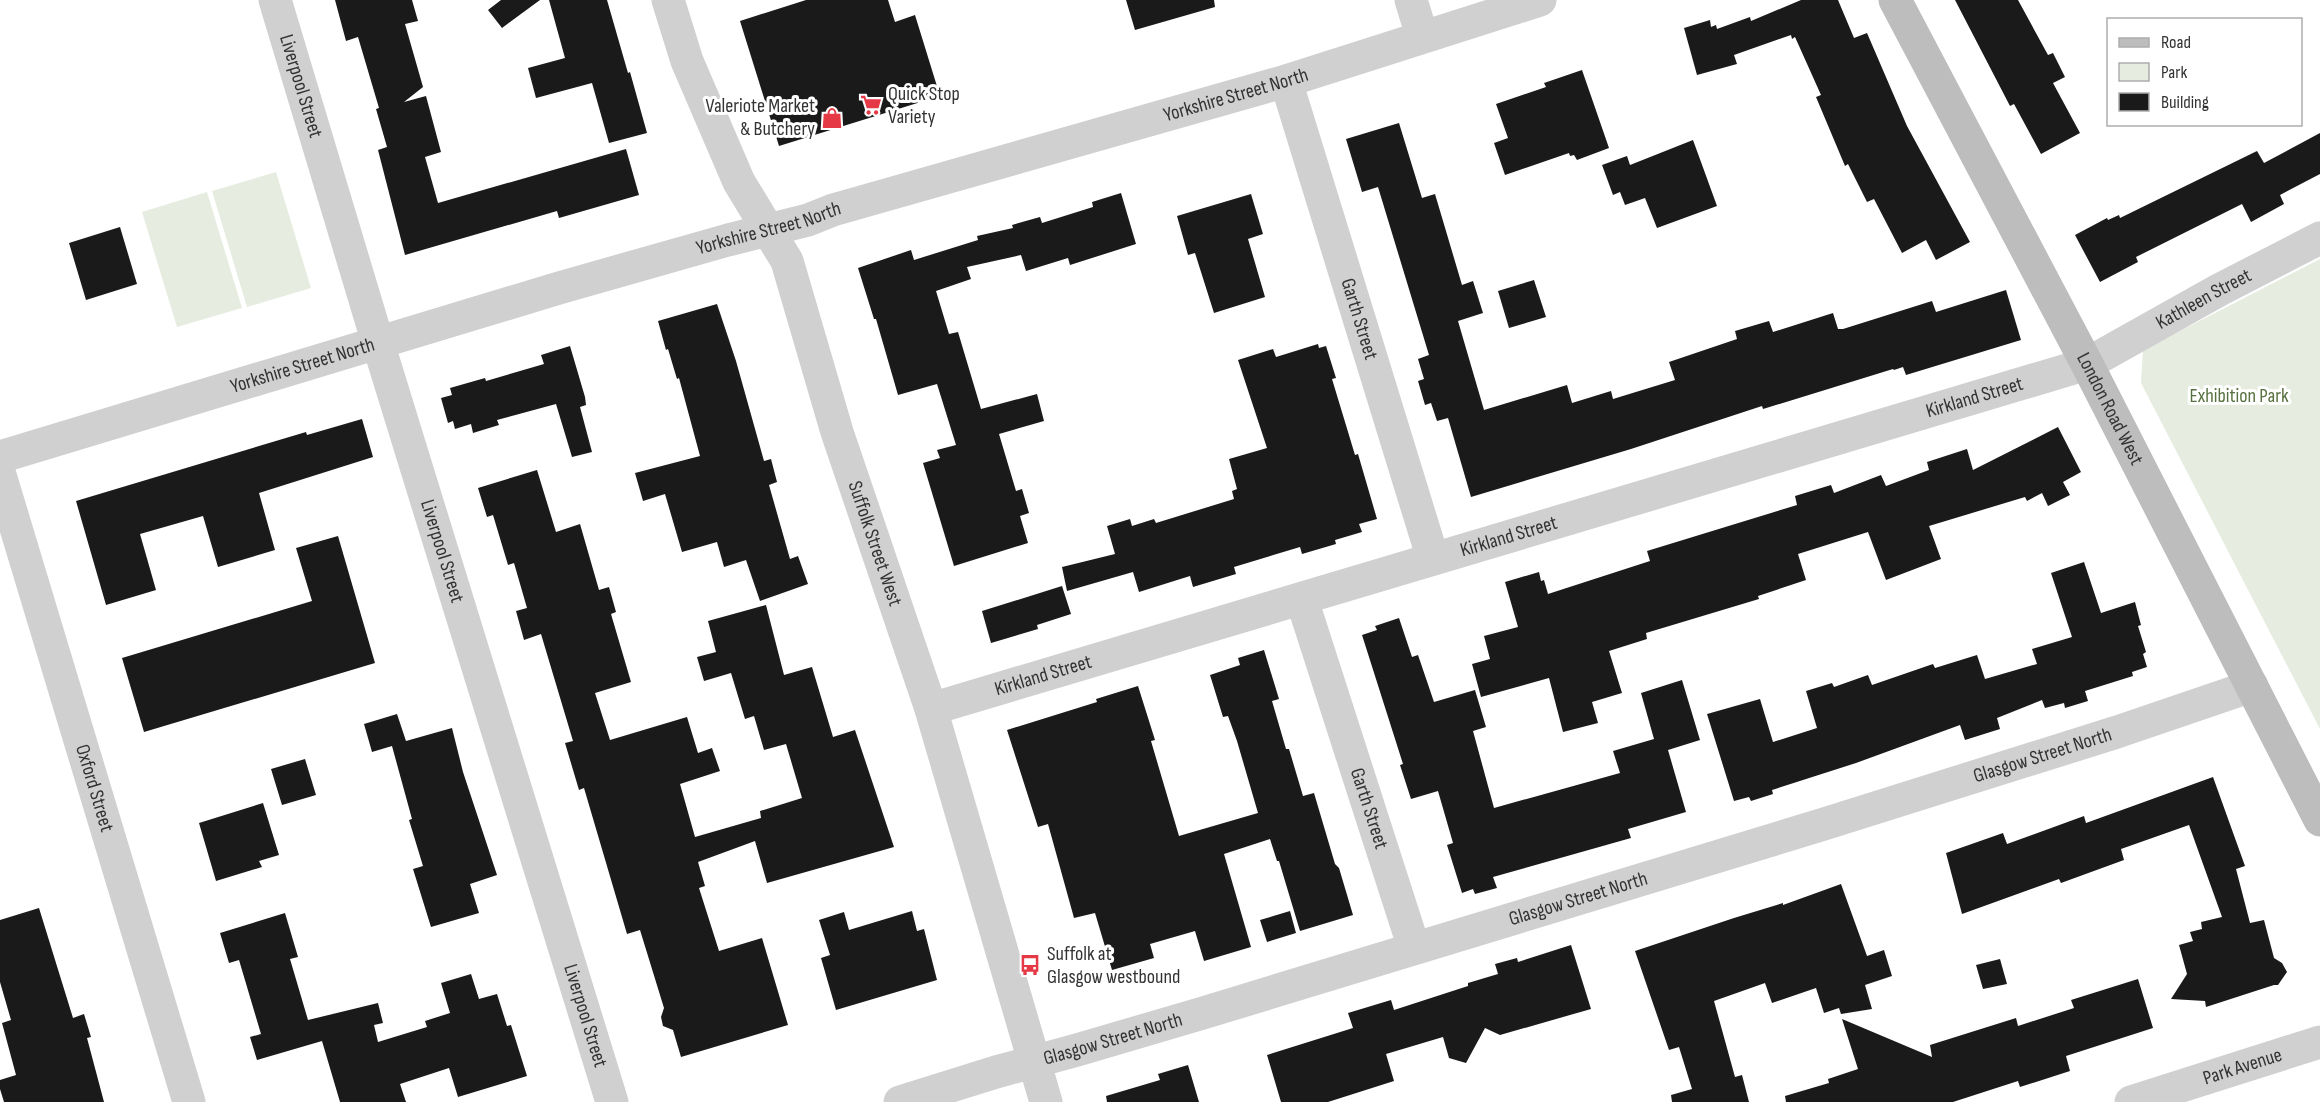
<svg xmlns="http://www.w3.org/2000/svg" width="2320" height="1102" font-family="'Sofia Sans Condensed',sans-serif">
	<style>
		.green { fill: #e6ecdf }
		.building { fill: #1a1a1a }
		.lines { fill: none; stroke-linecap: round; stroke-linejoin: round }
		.street { stroke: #d0d0d0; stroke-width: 33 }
		.secondary { stroke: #bdbdbd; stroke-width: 33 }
		.labels { text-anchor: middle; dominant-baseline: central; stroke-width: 6; stroke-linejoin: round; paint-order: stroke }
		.street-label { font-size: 20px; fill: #333; stroke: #fff }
		.poi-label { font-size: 20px; fill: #333; stroke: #fff; text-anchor: start }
		.park-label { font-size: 20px; fill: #56703f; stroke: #fff }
	</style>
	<rect width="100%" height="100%" fill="#fff"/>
	<path class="green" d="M276 172 311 288 247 307 212 191Z
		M207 192 242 308 177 327 142 212Z
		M2320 259V729L2141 383 2143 350Z"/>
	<path class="building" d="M335 0H412L418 21 405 24 423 87 404 102 426 96 441 152 425 157 438 203 626 149 639 195 559 218 557 211 405 255 378 150 387 147 376 109 379 108 358 37 346 41Z
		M501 0H540L502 28 488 10Z
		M549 0H607L628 73 630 72 647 133 609 143 592 83 536 98 528 68 565 58Z
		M806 0H888L895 22 915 15 940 96 779 146 740 21Z
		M1126 0H1214L1215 7 1135 30Z
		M1801 0H1838L1854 38 1867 33 1907 126 1970 242 1936 260 1926 240 1902 253 1874 199 1867 202 1848 164 1845 166 1816 97 1821 95 1795 37 1792 39 1791 35 1734 55 1737 64 1697 75 1684 28 1710 20 1711 27 1716 25 1717 29 1750 17 1751 21Z
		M1955 0H2018L2048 55 2053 53 2065 77 2053 83 2080 133 2041 154 2014 104 2010 106Z
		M1582 70 1609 148 1577 160 1574 155 1570 156 1569 153 1505 175 1494 143 1508 138 1496 104 1546 87 1544 83Z
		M1399 123 1422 198 1435 194 1462 285 1473 281 1483 313 1458 321 1484 410 1567 385 1572 403 1611 391 1613 399 1675 380 1669 362 1737 339 1735 331 1769 321 1773 332 1833 313 1838 329H1843L1932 301 1936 312 2006 290 2021 340 1906 375 1903 367 1894 370 1893 369 1763 409 1762 406 1631 449 1471 497 1448 418 1437 421 1431 403 1425 405 1418 381 1424 379 1418 359 1429 355 1378 187 1362 192 1346 139Z
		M2320 133V174L2280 195 2284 204 2251 222 2242 204 2136 257 2138 262 2100 282 2075 235 2107 218 2108 220 2119 215 2120 218 2257 151 2264 163Z
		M1693 140 1717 206 1657 228 1645 198 1625 205 1620 192 1613 195 1602 165 1627 156 1630 165Z
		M1121 193 1136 244 1070 265 1068 258 1026 271 1021 255 967 267 971 279 936 291 949 334 958 332 981 409 1037 394 1044 421 999 434 1016 491 1022 489 1029 513 1020 516 1028 543 954 566 923 463 940 458 937 450 956 445 937 384 898 395 876 319H874L858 268 911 250 914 260 978 240 977 236 1013 228 1012 225 1040 217 1042 223 1093 207 1092 202Z
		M1251 194 1263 234 1248 239 1265 297 1214 313 1195 253 1188 255 1177 216Z
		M120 227 137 284 86 300 69 243Z
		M1534 280 1546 317 1509 328 1498 291Z
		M717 304 736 361 764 461 771 459 777 482 769 485 790 559 798 556 808 584 760 601 746 560 724 567 717 542 682 552 665 494 643 501 635 473 700 456 679 378 677 379 668 349 666 350 658 321Z
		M1318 344 1319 348 1326 346 1336 378 1332 379 1355 455 1358 454 1377 519 1359 524 1362 532 1335 540 1336 544 1302 554 1300 547 1234 567 1236 574 1193 587 1190 576 1139 592 1133 572 1067 591 1062 567 1115 554 1107 526 1130 519 1132 526 1154 519 1156 523 1234 499 1232 491 1237 489 1229 459 1267 448 1238 360 1273 349 1276 357Z
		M570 346 585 397 586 405 580 407 592 452 572 457 556 404 497 420 499 425 473 433 471 424 455 429 453 421 448 423 441 398 452 395 450 388 485 378 486 381 544 364 541 355Z
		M362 419 373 457 259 493 275 550 218 567 203 516 140 534 156 590 106 605 76 501 306 432 307 435Z
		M2058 427 2081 472 2063 482 2070 495 2048 506 2042 493 2027 501 2025 497 1929 526 1941 559 1886 580 1868 532 1798 554 1806 580 1758 596 1759 599 1646 633 1647 639 1609 651 1622 693 1592 702 1598 723 1563 732 1549 678 1481 697 1472 664 1490 659 1484 636 1518 627 1505 582 1539 572 1541 581 1544 580 1548 594 1650 561 1647 551 1797 505 1795 496 1831 485 1834 493 1881 475 1886 486 1929 470 1927 462 1967 449 1973 470Z
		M537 470 556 532 580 524 599 590 609 587 616 612 611 614 631 682 595 693 610 740 687 717 698 753 712 748 720 771 680 784 695 837 761 818 760 811 802 798 786 744 764 750 754 716 745 719 731 673 704 681 697 657 716 652 708 621 766 605 784 675 812 667 833 737 855 730 894 847 767 883 755 841 698 862 705 886 699 888 719 951 762 938 788 1025 681 1057 673 1030 663 1026 661 1017 664 1008 640 930 627 934 584 788 579 790 565 743 573 741 541 634 524 640 516 611 527 608 514 563 508 565 493 515 487 517 478 488Z
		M338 536 375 663 144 732 122 658 312 601 296 548Z
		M2084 562 2101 613 2135 602 2141 625 2138 626 2146 652 2143 654 2147 667 2132 672 2133 676 2085 691 2088 701 2065 708 2064 703 2045 708 2042 700 1997 718 2000 729 1965 740 1960 725 1856 763 1772 790 1773 794 1751 801 1749 797 1734 801 1707 714 1760 699 1773 742 1817 728 1806 691 1832 683 1834 687 1868 675 1872 685 1933 664 1935 668 1977 655 1985 679 2037 664 2032 649 2072 637 2051 573Z
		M1062 586 1071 614 1037 625 1038 629 991 643 982 611Z
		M1399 618 1412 657 1418 655 1434 702 1475 690 1486 727 1473 731 1494 808 1620 773 1613 751 1654 739 1641 693 1682 680 1700 740 1668 750 1686 812 1628 829 1631 838 1493 877 1497 888 1475 894 1473 889 1462 893 1447 845 1453 843 1438 791 1411 799 1400 765 1403 764 1362 635 1377 630 1375 626Z
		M1264 650 1279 699 1272 701 1286 749H1289L1303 796 1314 793 1335 864 1339 868 1353 915 1300 931 1279 861H1277L1270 839 1224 854 1251 947 1204 961 1195 931 1150 944 1154 958 1112 970 1095 913 1074 918 1048 824 1038 827 1007 730 1097 702 1096 699 1138 686 1155 740 1151 741 1179 836 1258 813 1237 741 1228 716 1223 717 1210 675 1240 665 1238 658Z
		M397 714 406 741 452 728 463 772 497 875 470 884 479 913 431 927 413 869 423 866 409 820 412 819 392 746 372 752 364 724Z
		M305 759 316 795 282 805 271 769Z
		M2213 777 2245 866 2236 869 2250 923 2264 920 2274 958 2282 963 2287 972 2278 985H2274L2206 1007 2205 1001 2171 999 2187 974 2179 945 2193 941 2190 932 2202 929 2201 922 2222 917 2189 825 2121 849 2124 860 2061 883 2059 879 1962 914 1946 853 2003 833 2007 844 2084 816 2086 823Z
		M263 803 279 855 259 861 262 867 216 881 199 823Z
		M1841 884 1867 956 1884 950 1892 976 1865 985 1872 1009 1841 1014 1839 1008 1824 1013 1816 988 1772 1003 1765 983 1714 1001 1735 1077 1742 1075 1749 1102H1672L1671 1095 1692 1089 1679 1047 1669 1050 1635 951 1734 918 1783 903V905Z
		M39 908 73 1018 84 1014 91 1037 87 1038 104 1102H4L0 1089V1080L16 1075 2 1023 11 1020 0 982V920Z
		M912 911 917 931 924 929 937 980 836 1010 821 958 830 955 819 920 844 912 849 930Z
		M1290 911 1296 933 1267 942 1260 920Z
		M285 913 298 957 290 959 308 1020 378 1003 383 1023 374 1025 378 1042 427 1027 425 1021 450 1013 441 983 471 974 479 999 497 994 507 1026 511 1025 527 1076 458 1097 449 1068 400 1084 406 1102H340L322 1041 257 1060 250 1037 261 1034 239 960 229 963 220 933Z
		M1571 945 1591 1009 1500 1035 1485 1028 1466 1063 1449 1058 1443 1037 1386 1054 1394 1081 1328 1102H1281L1267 1055 1353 1028 1348 1013 1391 1000 1394 1010 1468 986V983L1498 974 1495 964 1517 958 1518 962Z
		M2000 959 2007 984 1983 989 1976 965Z
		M2138 979 2153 1028 2066 1056 2070 1071 2020 1087 2018 1081 1953 1102H1786L1785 1096 1829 1083 1828 1079 1858 1069 1842 1019 1932 1057 1930 1045 2016 1018 2018 1026 2074 1008 2071 1000Z
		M1188 1065 1199 1102H1107L1106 1096 1160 1080 1158 1074Z"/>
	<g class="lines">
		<g class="street">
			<path id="s1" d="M275 0 378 343 612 1102"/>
			<path id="s2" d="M668 0 687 61 739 182 787 261 837 432 931 709 1046 1102"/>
			<path d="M1411 0 1422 36"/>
			<path id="s3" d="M1286 81 1433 559"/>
			<path id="s4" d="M0 457 559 288 728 240 808 220 833 210 1286 81 1540 0"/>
			<path id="s5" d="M0 475 189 1102"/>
			<path id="s6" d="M1302 600 1414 948"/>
			<path id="s7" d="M931 709 2087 364 2219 290 2320 238"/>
			<path id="s8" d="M900 1102 996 1072 1077 1050 1203 1013 1824 824 2117 732 2252 686"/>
			<path id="s9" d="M2131 1102 2320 1042"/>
		</g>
		<path class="secondary" id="s10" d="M1895 0 2087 364 2320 820"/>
	</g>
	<defs>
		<symbol id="supermarket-bare" viewBox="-9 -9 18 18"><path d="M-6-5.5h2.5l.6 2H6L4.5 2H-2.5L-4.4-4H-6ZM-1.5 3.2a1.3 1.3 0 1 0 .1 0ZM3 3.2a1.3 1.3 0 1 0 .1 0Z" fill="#e63946" stroke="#fff" stroke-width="2.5" paint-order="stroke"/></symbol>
		<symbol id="shop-bare" viewBox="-9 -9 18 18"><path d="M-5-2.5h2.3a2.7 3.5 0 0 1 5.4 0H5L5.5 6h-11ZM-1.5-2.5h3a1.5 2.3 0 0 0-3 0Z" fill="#e63946" stroke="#fff" stroke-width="2.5" paint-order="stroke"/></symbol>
		<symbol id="bus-bare" viewBox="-9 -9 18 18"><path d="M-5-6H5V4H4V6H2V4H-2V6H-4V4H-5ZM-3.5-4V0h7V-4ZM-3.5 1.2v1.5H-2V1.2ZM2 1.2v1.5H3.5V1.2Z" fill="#e63946" stroke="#fff" stroke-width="2.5" paint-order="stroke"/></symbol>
	</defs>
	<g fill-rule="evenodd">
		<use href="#supermarket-bare" x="856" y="90" width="30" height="30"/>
		<use href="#shop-bare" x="817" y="103" width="30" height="30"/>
		<use href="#bus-bare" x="1015" y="950" width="30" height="30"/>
	</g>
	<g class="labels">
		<g class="street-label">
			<text stroke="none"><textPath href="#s1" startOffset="90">Liverpool Street</textPath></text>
			<text stroke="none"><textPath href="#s4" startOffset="1288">Yorkshire Street North</textPath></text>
			<text stroke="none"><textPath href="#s4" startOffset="802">Yorkshire Street North</textPath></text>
			<text stroke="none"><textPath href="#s7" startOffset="1340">Kathleen Street</textPath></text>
			<text stroke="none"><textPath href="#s3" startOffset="249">Garth Street</textPath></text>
			<text stroke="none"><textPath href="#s4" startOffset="316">Yorkshire Street North</textPath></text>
			<text stroke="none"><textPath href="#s7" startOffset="1089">Kirkland Street</textPath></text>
			<text stroke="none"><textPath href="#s10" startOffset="462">London Road West</textPath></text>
			<text stroke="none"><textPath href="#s7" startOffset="603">Kirkland Street</textPath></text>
			<text stroke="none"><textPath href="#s2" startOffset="584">Suffolk Street West</textPath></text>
			<text stroke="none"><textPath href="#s1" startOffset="576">Liverpool Street</textPath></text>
			<text stroke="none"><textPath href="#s7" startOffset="117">Kirkland Street</textPath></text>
			<text stroke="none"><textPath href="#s8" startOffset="1194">Glasgow Street North</textPath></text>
			<text stroke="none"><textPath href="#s5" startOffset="327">Oxford Street</textPath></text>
			<text stroke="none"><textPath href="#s6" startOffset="219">Garth Street</textPath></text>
			<text stroke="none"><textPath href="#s8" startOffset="708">Glasgow Street North</textPath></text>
			<text stroke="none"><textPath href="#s1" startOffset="1062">Liverpool Street</textPath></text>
			<text stroke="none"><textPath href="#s8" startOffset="222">Glasgow Street North</textPath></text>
			<text stroke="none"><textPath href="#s9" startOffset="117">Park Avenue</textPath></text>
		</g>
		<g class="poi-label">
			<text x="888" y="94">Quick Stop<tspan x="888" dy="23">Variety</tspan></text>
			<text x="815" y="106" text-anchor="end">Valeriote Market<tspan x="815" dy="23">&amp; Butchery</tspan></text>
			<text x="1047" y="954">Suffolk at<tspan x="1047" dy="23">Glasgow westbound</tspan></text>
		</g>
		<g class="park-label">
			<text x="2239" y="396">Exhibition Park</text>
		</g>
	</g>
	<rect x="2107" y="18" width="195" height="108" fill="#ffffff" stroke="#adadad" stroke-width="1.5"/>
	<rect x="2119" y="38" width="30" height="9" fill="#bdbdbd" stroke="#adadad" stroke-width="1.5"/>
	<text x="2161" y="48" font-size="18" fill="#333333">Road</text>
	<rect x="2119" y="63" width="30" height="18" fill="#e6ecdf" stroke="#adadad" stroke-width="1.5"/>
	<text x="2161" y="78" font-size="18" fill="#333333">Park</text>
	<rect x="2119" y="93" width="30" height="18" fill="#1a1a1a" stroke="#adadad" stroke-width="1.5"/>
	<text x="2161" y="108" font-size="18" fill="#333333">Building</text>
</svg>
